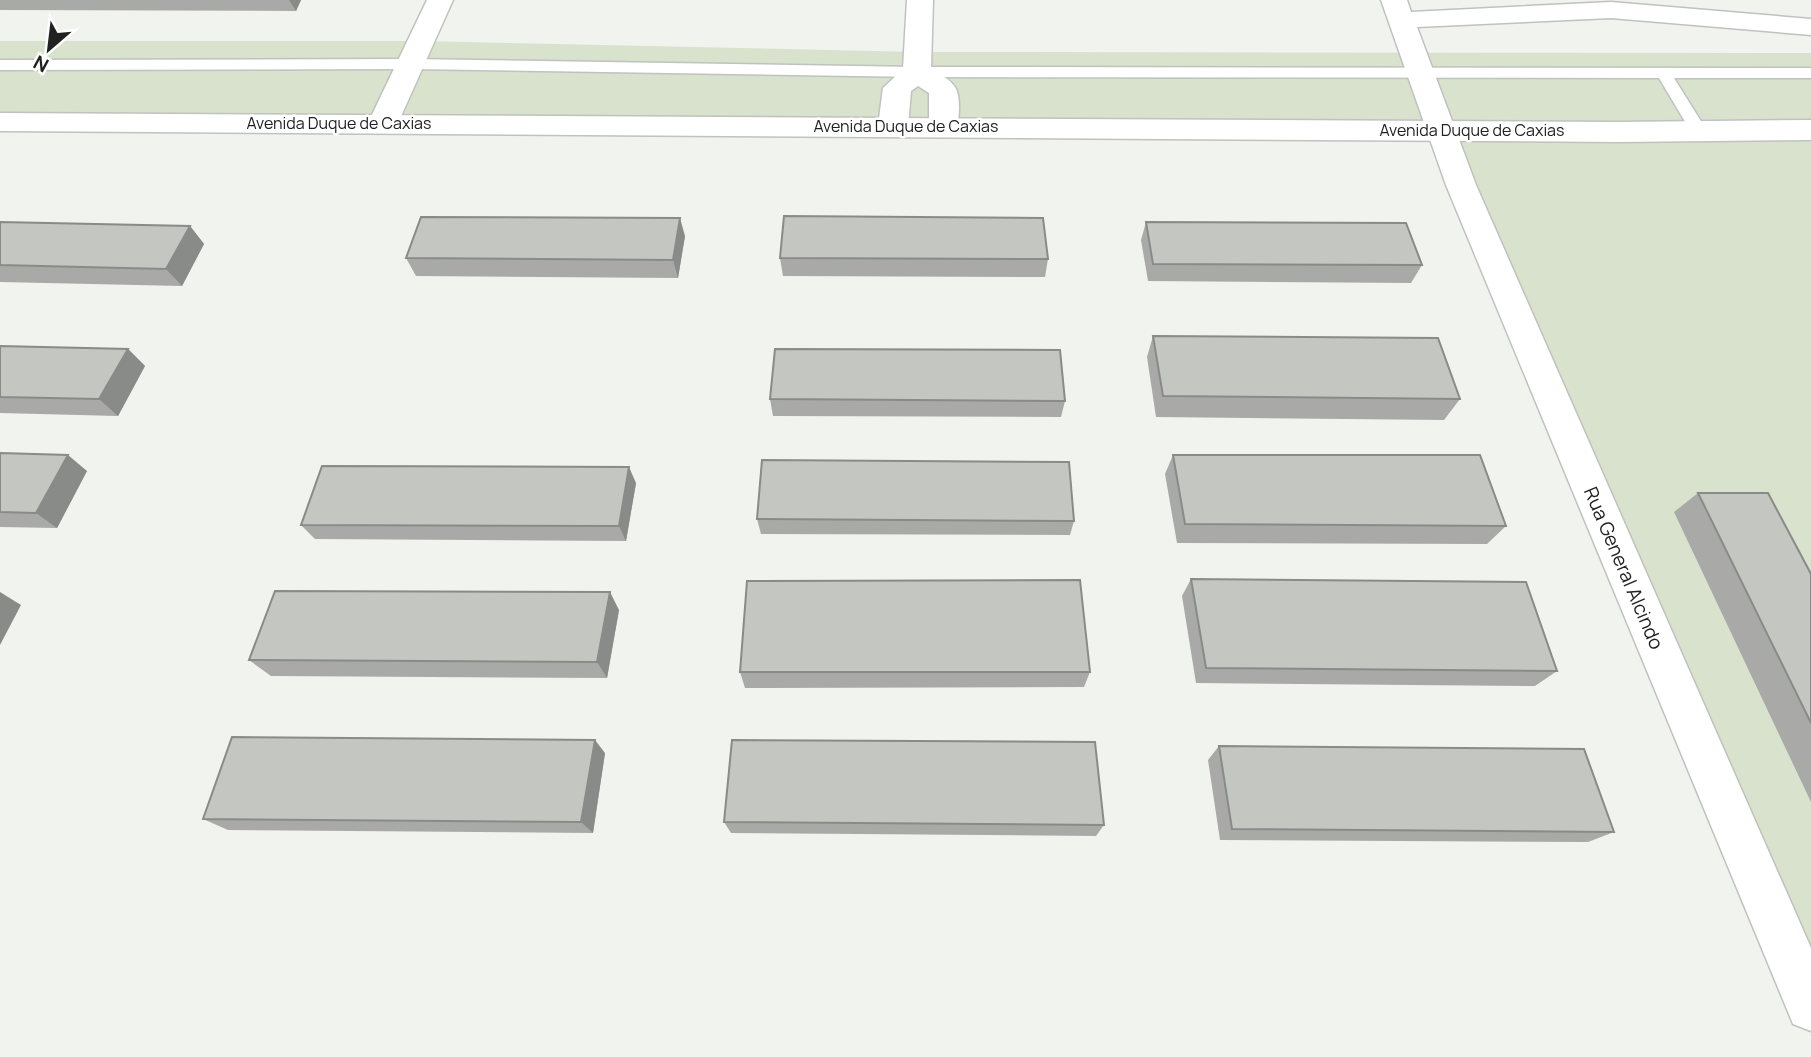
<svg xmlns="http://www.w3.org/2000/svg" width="1811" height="1057" font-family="Manrope,sans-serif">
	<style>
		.green { fill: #d8e2cc }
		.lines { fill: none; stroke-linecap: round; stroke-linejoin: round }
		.lane-casing { stroke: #c0c2be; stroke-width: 3 }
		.street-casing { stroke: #c0c2be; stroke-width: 3 }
		.secondary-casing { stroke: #c0c2be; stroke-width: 3 }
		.primary-casing { stroke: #c0c2be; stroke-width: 3 }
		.lane { fill: #fff; fill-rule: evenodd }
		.street { fill: #fff; fill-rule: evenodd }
		.secondary { fill: #fff; fill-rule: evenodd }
		.primary { fill: #fff; fill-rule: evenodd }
		.wall { fill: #a9aaa7 }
		.shaded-wall { fill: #898b88 }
		.building { fill: #c4c6c2; stroke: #898b88; stroke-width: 2 }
		.labels { text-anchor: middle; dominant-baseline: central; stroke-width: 5; stroke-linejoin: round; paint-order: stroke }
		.far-street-label { font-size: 16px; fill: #202120; stroke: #fff }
		.street-label { font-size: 19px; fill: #202120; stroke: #fff }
	</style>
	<rect width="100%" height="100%" fill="#f1f3ef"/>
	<path class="green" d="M0 41H421L918 52 1811 53V1017L1440 133 0 127V68L827 71 0 65Z"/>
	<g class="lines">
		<defs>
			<path id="lane" d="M411 59 917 67 1811 68V78H1674L1707 131 1699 136 1693 135 1659 78 917 77 411 69 0 70V60Z"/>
			<path id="street" d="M907 0H933L931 69C939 74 950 79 955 87 961 96 960 123 954 133L944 135 934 133 929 126V93L918 86 911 91 908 126 903 133 893 135 883 133 878 126 883 88 903 69Z
				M1381 0H1407L1411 12 1611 2 1811 19V35L1611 18 1417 27 1476 185 1811 948V1031L1793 1024 1446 185Z"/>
			<path id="secondary" d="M427 0H453L398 123 393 130 383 132 373 130 368 123Z"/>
			<path id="primary" d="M0 113 1618 122 1811 120V140L1618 142 0 131Z"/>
		</defs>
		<use href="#lane" class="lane-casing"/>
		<use href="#street" class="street-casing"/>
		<use href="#secondary" class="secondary-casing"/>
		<use href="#primary" class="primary-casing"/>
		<use href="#lane" class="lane"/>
		<use href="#street" class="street"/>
		<use href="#secondary" class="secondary"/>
		<use href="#primary" class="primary"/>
	</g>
	<path class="wall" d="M0 0H301L296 11 0 10Z
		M0 222 190 226 204 244 182 286 0 282Z
		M1146 222 1422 265 1411 283 1148 281 1141 240Z
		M685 236 678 278 416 276 406 258Z
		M780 258 1048 259 1045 277 783 276Z
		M1153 336 1460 399 1444 420 1156 417 1147 357Z
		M0 346 128 349 145 366 118 416 0 413Z
		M770 399 1065 401 1061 417 773 416Z
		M0 453 87 471 57 528 0 527Z
		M1173 455 1506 526 1487 544 1177 543 1165 474Z
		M636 483 626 541 315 539 301 525Z
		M1698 493 1811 574V802L1674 512Z
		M757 519 1074 521 1070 535 761 534Z
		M1191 579 1557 671 1535 686 1196 683 1182 596Z
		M619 610 607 678 271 676 249 660Z
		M740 672H1090L1084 687 745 688Z
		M1219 746 1614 832 1588 842 1220 840 1208 760Z
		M605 753 593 833 228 830 203 819Z
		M724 822 1104 825 1096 836 731 833Z"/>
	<path class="shaded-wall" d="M289 0H301L296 11Z
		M680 218 685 236 678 278 673 260Z
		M190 226 204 244 182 286 166 269Z
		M128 349 145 366 118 416 99 399Z
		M68 455 87 471 57 528 36 513Z
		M629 467 636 483 626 541 619 526Z
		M0 592 21 605 0 645Z
		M610 592 619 610 607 678 597 662Z
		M595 740 605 753 593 833 581 822Z"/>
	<path class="building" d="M784 216 1043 218 1048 259 780 258Z
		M421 217 680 218 673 260 406 258Z
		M0 222 190 226 166 269 0 265Z
		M1146 222 1406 223 1422 265 1153 264Z
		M1153 336 1438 338 1460 399 1163 396Z
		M0 346 128 349 99 399 0 397Z
		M775 349 1060 350 1065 401 770 399Z
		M0 453 68 455 36 513 0 512Z
		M1173 455H1480L1506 526 1185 524Z
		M762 460 1069 462 1074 521 757 519Z
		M322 466 629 467 619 526 301 525Z
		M1698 493H1768L1811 574V723Z
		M1191 579 1526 582 1557 671 1206 668Z
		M1080 580 1090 672H740L747 581Z
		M275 591 610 592 597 662 249 660Z
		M232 737 595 740 581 822 203 819Z
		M732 740 1095 742 1104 825 724 822Z
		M1219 746 1584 749 1614 832 1232 829Z"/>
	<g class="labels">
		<g class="far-street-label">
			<text x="339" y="123">Avenida Duque de Caxias</text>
			<text x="906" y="126">Avenida Duque de Caxias</text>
			<text x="1472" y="130">Avenida Duque de Caxias</text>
		</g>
		<g class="street-label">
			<text transform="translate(1624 568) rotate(67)">Rua General Alcindo</text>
		</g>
	</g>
	<g transform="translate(49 49) rotate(208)" stroke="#ffffff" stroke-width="5" paint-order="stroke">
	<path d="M0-5L12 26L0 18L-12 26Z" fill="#202120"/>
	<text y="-10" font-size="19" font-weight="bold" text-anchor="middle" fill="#202120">N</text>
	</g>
</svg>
